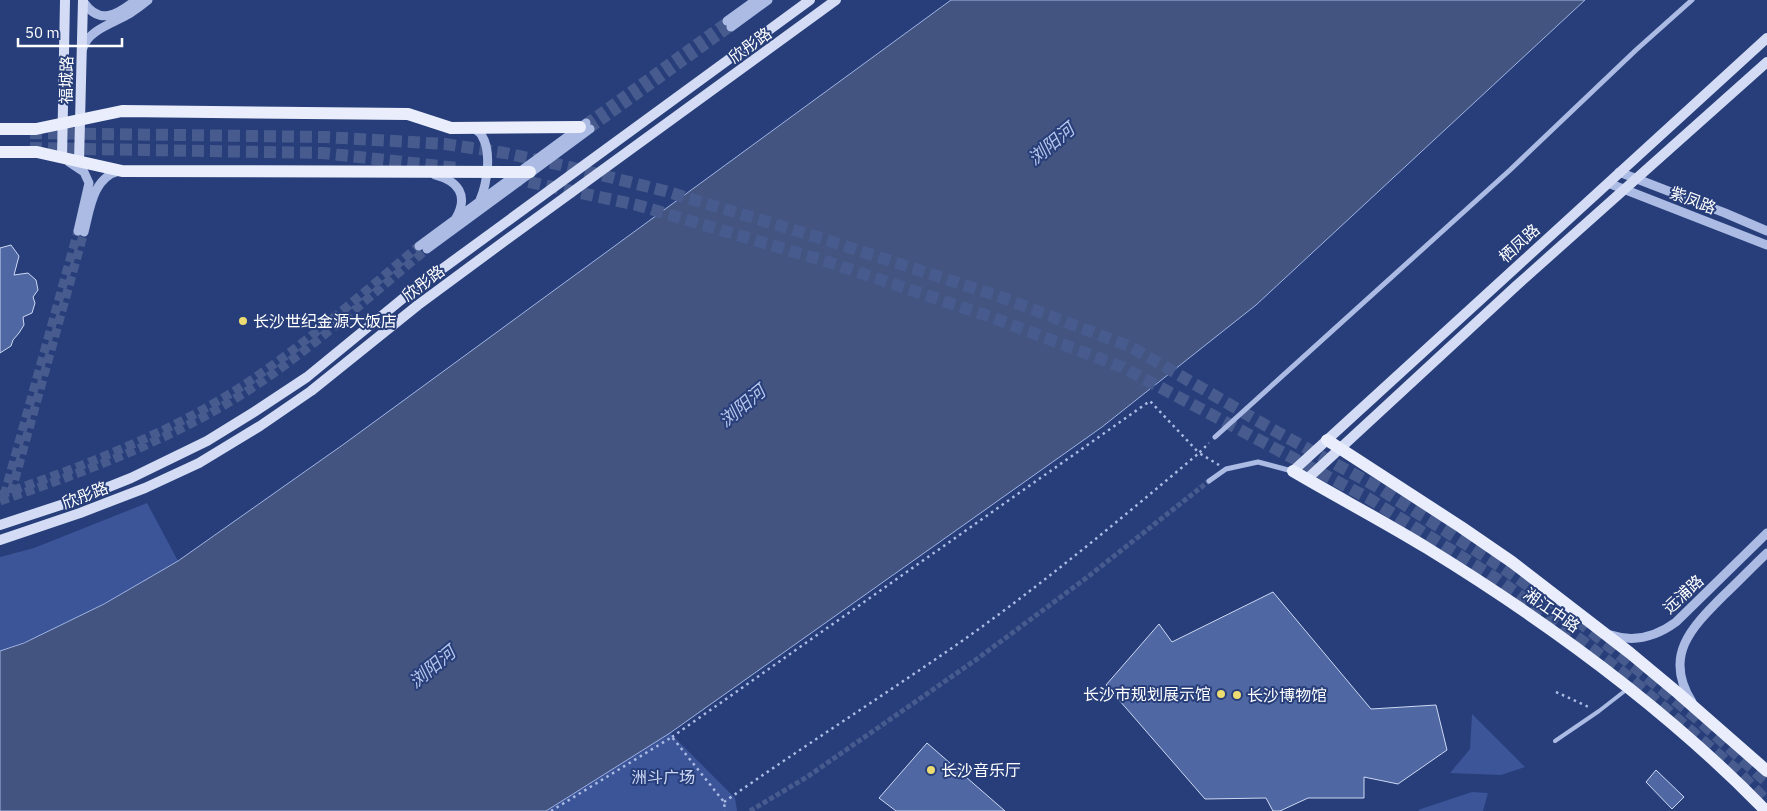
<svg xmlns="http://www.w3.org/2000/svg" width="1767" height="811" font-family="'IBM Plex Sans','Noto Sans SC',sans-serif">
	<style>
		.green { fill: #3b5598 }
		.water { fill: #435480; stroke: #9fb4e4 }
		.building { fill: #4f67a3; stroke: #cdd8f3 }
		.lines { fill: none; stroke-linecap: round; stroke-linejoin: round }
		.minor-tunnel { stroke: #475b8e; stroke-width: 5; stroke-dasharray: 5 2.5; stroke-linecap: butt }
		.tertiary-tunnel { stroke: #475b8e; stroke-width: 9; stroke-dasharray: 9 4.5; stroke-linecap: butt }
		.primary-tunnel { stroke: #475b8e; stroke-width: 12; stroke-dasharray: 12 6; stroke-linecap: butt }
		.path { stroke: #abbbe4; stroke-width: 2.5; stroke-dasharray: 2.5 4; stroke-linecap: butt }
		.service { stroke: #abbbe4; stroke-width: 4 }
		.minor { stroke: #abbbe4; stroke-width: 5 }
		.tertiary { stroke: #abbbe4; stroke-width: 9 }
		.secondary { stroke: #d3dcf4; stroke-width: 10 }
		.primary { stroke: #eaeefc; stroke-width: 12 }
		.poi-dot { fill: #ecdc71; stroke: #273e7a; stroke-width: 2 }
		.labels { text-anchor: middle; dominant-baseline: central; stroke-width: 4; stroke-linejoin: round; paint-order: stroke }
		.street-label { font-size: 16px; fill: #fff; stroke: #273e7a }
		.poi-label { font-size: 16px; fill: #fff; stroke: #273e7a; text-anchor: start }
		.park-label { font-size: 16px; fill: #cdd8f3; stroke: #273e7a }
		.water-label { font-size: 18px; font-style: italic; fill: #b6c6eb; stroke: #273e7a }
	</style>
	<rect width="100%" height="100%" fill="#273e7a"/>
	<path class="green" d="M147 503 178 561C121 594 63 630 0 651V557L34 548Z
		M1472 714 1525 767 1501 775 1450 773 1470 749Z
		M670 733 735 798 737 811H546Z
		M1472 792 1488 793 1483 811H1420L1418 810Z"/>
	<path class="water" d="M951 0H1585L1256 305 1102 427 670 733 546 811H0V651L24 643 104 604 178 561 344 444Z"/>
	<path class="building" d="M11 245 19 256 14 275 28 273 36 280 38 290 33 297 35 303 32 313 23 317 24 325 19 333 13 340 11 346 0 353V248Z
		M1273 592 1371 709 1436 705 1447 750 1398 784 1364 777V798H1308L1280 811H1273L1266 798 1205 799 1106 685 1159 624 1172 642Z
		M927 743 1005 811H896L879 798Z
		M1656 770 1684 797 1672 809 1646 782Z"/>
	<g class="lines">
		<path class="minor-tunnel" d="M750 811 807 777 977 659 1085 579 1209 481"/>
		<path class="tertiary-tunnel" d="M586 123 727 21
			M590 129 731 27
			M11 493 84 232
			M0 495C86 465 171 433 247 383 308 342 363 293 419 246
			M4 496 78 231
			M0 501C87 471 174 439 252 388 314 347 370 296 427 249"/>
		<path class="primary-tunnel" d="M30 133 325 137 445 144 505 153 561 165 665 191 817 237 998 296 1131 347 1277 432 1374 485 1503 568 1576 619 1697 718 1767 782
			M30 148 323 153 457 168
			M511 178 637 205 828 262 991 317 1122 367 1368 498 1497 579 1582 641 1634 682 1736 770 1767 802"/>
		<path class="path" d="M1556 692 1591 708
			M672 737 1150 401 1199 453 1209 443
			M724 802C802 747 883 696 962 641 1044 583 1122 518 1199 453L1219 465
			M551 811 672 737 724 802 725 811"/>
		<path class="service" d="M1555 741 1599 711 1626 690"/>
		<path class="minor" d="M1215 437 1510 170 1636 50 1692 0
			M1209 481 1226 469 1258 462 1292 471"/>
		<path class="tertiary" d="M83 1C99 26 117 15 136 0
			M727 21 756 0
			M731 27 768 0
			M83 48C88 30 114 23 129 14 135 10 142 5 148 0
			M473 128C476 130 480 132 482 136 492 152 487 184 480 200
			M69 162 84 172 89 183 78 231
			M1619 172 1725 213 1767 231
			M435 175C458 181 469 195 456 218
			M1608 183 1767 245
			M84 232C90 210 92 178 119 171
			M419 246 586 123
			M427 249 590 129
			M1611 635C1635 643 1657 636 1676 622L1767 533
			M1692 702C1663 656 1691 628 1723 596 1738 582 1752 567 1767 553"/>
		<path class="secondary" d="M62 158 65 0
			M79 162 83 0
			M1293 471 1767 38
			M1307 479 1516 286 1767 62
			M0 525 76 500 131 478 207 441 254 412 307 377 412 291 810 0
			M0 540 80 513 145 488 199 463 260 426 311 391 418 305 502 243 836 0"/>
		<path class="primary" d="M0 129H36L122 111 408 114 451 128 580 127
			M0 152H37L122 171 530 172
			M1327 440 1461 527 1512 562 1630 653 1678 693 1767 771
			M1293 471C1337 497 1383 521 1427 548 1549 623 1666 708 1766 811"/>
	</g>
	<g class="poi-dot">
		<circle cx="243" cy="321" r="5"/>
		<circle cx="1221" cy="694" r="5"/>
		<circle cx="1237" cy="695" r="5"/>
		<circle cx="931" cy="770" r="5"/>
	</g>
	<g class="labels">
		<g class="street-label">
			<text transform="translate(750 45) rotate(-36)">欣彤路</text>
			<text transform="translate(66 80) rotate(-89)">福城路</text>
			<text transform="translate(1693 200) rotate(21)">紫凤路</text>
			<text transform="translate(1519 243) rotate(-42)">栖凤路</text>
			<text transform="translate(423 283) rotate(-37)">欣彤路</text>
			<text transform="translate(85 495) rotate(-21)">欣彤路</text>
			<text transform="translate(1683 594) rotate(-43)">远浦路</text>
			<text transform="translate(1552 610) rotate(35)">湘江中路</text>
		</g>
		<g class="poi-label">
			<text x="253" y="321">长沙世纪金源大饭店</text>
			<text x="1211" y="694" text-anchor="end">长沙市规划展示馆</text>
			<text x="1247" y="695">长沙博物馆</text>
			<text x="941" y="770">长沙音乐厅</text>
		</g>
		<g class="park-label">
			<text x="663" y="777">洲斗广场</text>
		</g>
		<g class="water-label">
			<text transform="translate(1051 144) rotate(-40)">浏阳河</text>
			<text transform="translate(742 406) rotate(-40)">浏阳河</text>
			<text transform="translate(432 667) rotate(-40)">浏阳河</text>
		</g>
	</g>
	<path d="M18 38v8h104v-8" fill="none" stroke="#ffffff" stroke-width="2.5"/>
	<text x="25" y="38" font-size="15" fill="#ffffff" stroke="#273e7a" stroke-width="4" paint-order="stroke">50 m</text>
</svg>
